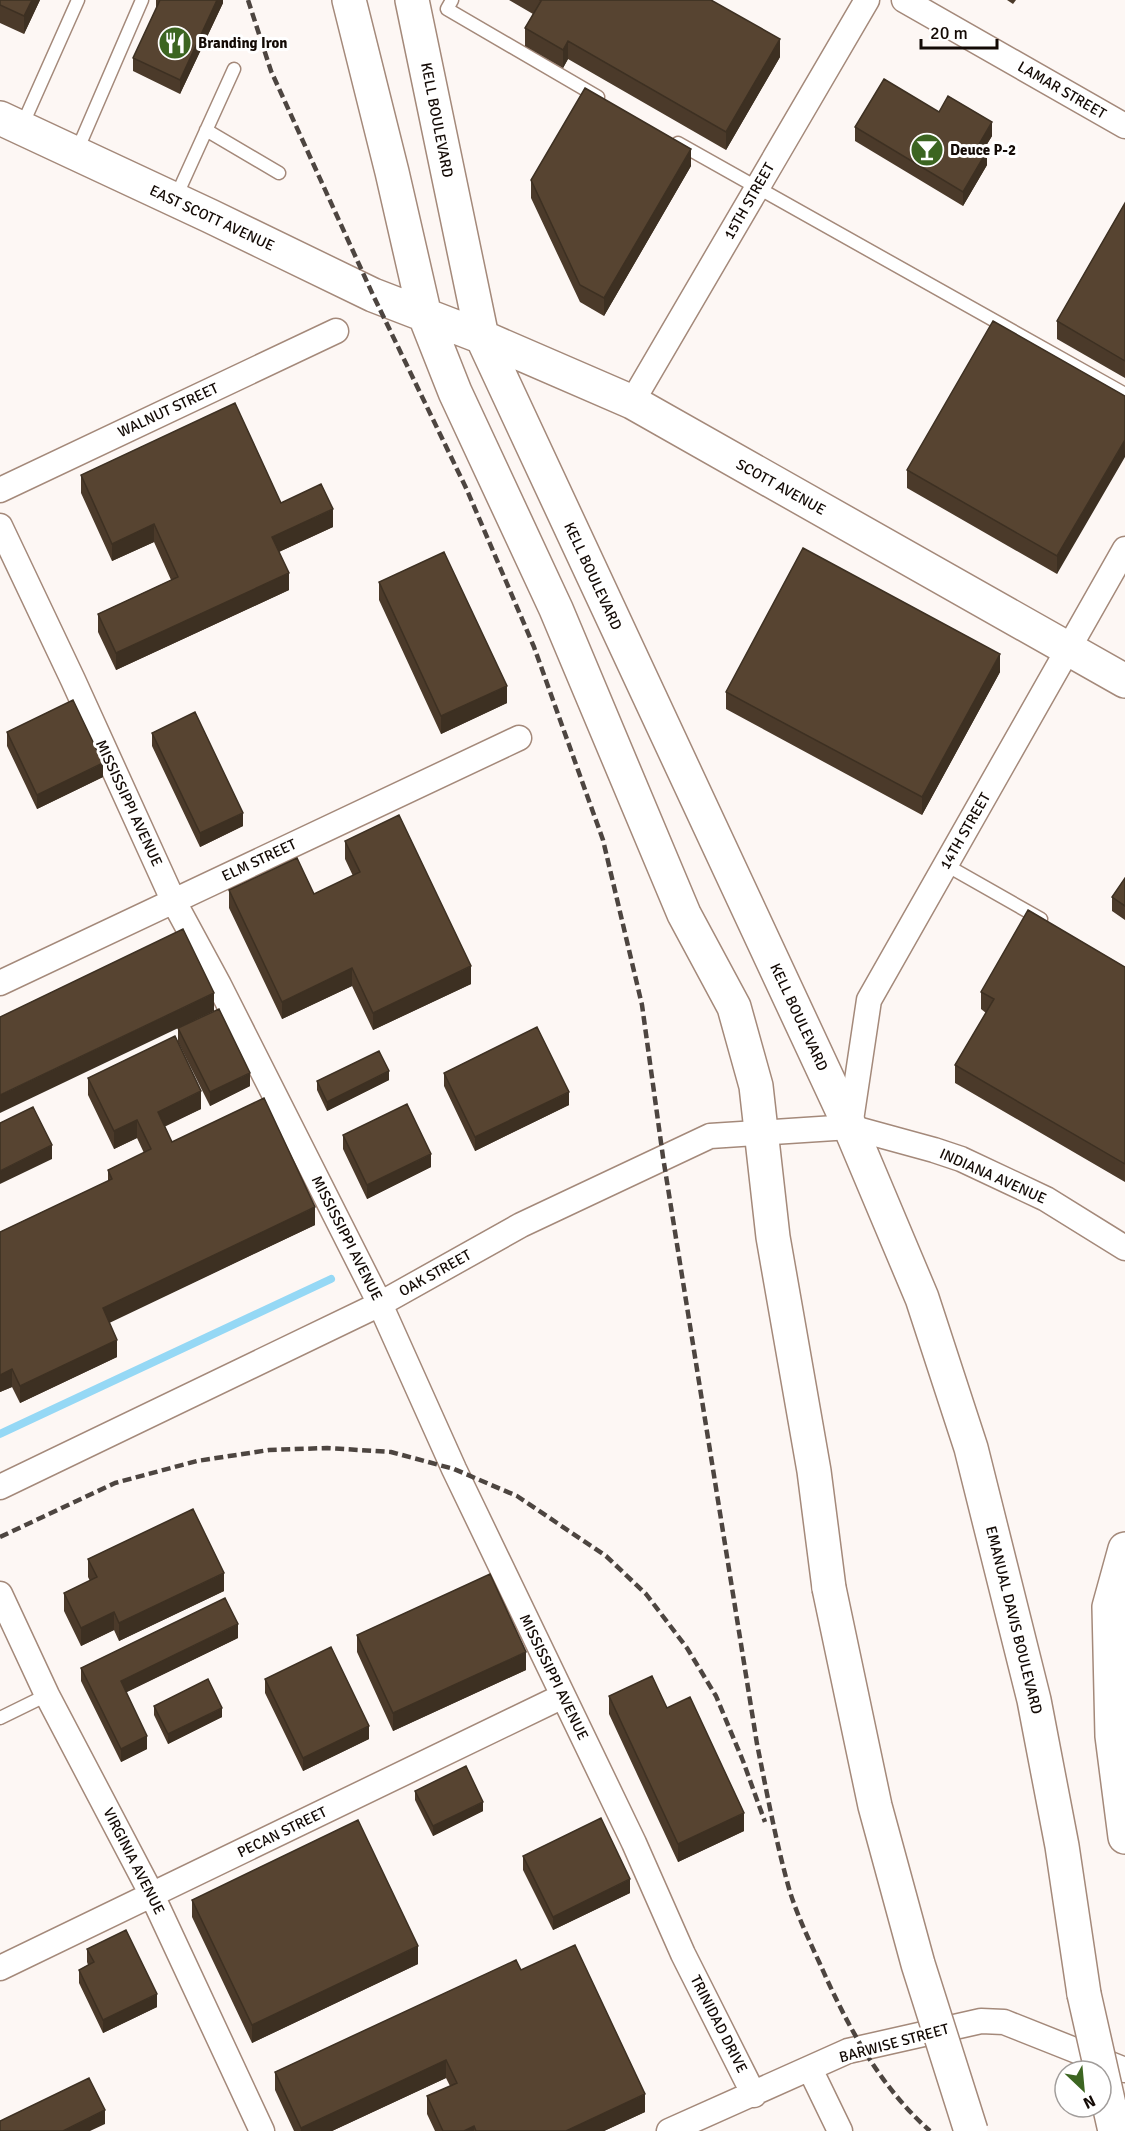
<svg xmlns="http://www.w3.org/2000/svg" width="1125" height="2131" font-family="Signika,sans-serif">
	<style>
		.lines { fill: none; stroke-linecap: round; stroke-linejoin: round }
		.stream { stroke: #95d8f5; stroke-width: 8 }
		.service-casing { stroke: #a4897a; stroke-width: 15 }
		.minor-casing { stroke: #a4897a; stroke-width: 27 }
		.secondary-casing { stroke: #a4897a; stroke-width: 36 }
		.service { stroke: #fff; stroke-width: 12 }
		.minor { stroke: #fff; stroke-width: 24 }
		.secondary { stroke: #fff; stroke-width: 33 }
		.rail { stroke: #4d4540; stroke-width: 4.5; stroke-dasharray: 9 4.5; stroke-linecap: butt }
		.secondary-bridge-casing { stroke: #a4897a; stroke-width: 36; stroke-linecap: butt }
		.secondary-bridge { stroke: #fff; stroke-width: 33 }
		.wall { fill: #4b3a2a }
		.shaded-wall { fill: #3d3022 }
		.building { fill: #574431; stroke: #3d3022; stroke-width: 1.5 }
		.labels { text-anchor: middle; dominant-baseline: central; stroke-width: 6; stroke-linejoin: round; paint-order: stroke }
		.poi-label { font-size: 15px; font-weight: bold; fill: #130a05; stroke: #fff; text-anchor: start }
		.street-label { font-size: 15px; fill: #130a05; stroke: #fff }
	</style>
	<rect width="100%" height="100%" fill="#fdf7f4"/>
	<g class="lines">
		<path class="stream" d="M0 1434 331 1279"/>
		<defs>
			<path id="service" d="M452 0 447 9 598 97
				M21 128 78 0
				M206 130 279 173
				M678 143 1125 394
				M76 153 142 0
				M175 199 234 69
				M946 865 1041 919
				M0 1718 47 1695"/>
			<path id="minor" d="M904 0 1125 126
				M632 402 867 0
				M0 490 336 331
				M0 526 73 680 173 900 219 985 380 1304 454 1469 634 1843 683 1954 754 2095
				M0 983 519 738
				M850 1127 869 1000 1125 549
				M0 1487 380 1304 521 1225 710 1136 850 1127 934 1150 961 1159 1046 1199 1125 1248
				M0 1594 47 1695 152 1895 262 2131
				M0 1968 563 1696
				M810 2069 840 2131
				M669 2131 848 2051 981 2021 1004 2022 1125 2070"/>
			<path id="secondary" d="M349 0 392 172 425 316 455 392 556 609 684 914 734 1007 756 1086 773 1237 814 1471 829 1588
				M412 0 482 337 850 1127 922 1298 971 1448 1034 1700 1062 1846 1084 1994
				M0 118 210 216 373 295 482 337 632 402 1125 681
				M1125 1549 1109 1607 1112 1736 1125 1837"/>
		</defs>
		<use href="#service" class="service-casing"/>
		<use href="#minor" class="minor-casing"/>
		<use href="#secondary" class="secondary-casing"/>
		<use href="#service" class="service"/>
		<use href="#minor" class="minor"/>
		<use href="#secondary" class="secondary"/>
		<path class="rail" d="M248 0 271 71 373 295 467 490 534 647 603 840 642 1005 663 1157 757 1744C767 1793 776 1843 790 1892 798 1917 809 1940 820 1964 847 2025 879 2086 930 2131
			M0 1537 115 1483 197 1461 269 1450 327 1448 391 1452 454 1469 517 1496 606 1556 646 1594 687 1648 716 1696 743 1761 765 1822"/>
		<defs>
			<path id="secondary-bridge" d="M829 1588 875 1806 918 1964 971 2131
				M1084 1994 1115 2131"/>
		</defs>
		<use href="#secondary-bridge" class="secondary-bridge-casing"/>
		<use href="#secondary-bridge" class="secondary-bridge"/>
	</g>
	<path class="wall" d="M0 0H40L24 34 0 23Z
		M156 0H223V3L180 94 133 71V58L156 9Z
		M509 0H711L780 57 726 150 568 59 563 68 525 46V28L533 14Z
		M1007 0H1016L1013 4Z
		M939 112 992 136 984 149 987 165 963 206 855 141V127Z
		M691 166 604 316 580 302 531 198V180Z
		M1125 203V378L1057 339V321Z
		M1125 396 1057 574 907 488V470Z
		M81 475 281 503 333 527 279 552 289 590 116 670 98 632V614L171 580 154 542 112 561 81 493Z
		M379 582 507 703 441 734 379 600Z
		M1000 672 922 815 726 709V692Z
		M7 732 103 777 37 809 7 746Z
		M152 733 243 826 200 847 152 746Z
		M345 841 471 984 373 1030 352 986 282 1019 229 908V890L314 894 353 876 345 859Z
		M1125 878V920L1112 911V897Z
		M1125 967V1182L955 1083V1065L986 1013 981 1009V992Z
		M178 1028 250 1086 210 1106 178 1042Z
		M444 1073 569 1105 475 1151 444 1086Z
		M88 1078 201 1109 164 1126 172 1142 315 1225 109 1322 117 1357 20 1403 12 1387 0 1392V1232L108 1181V1170L144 1153 137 1138 114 1149 88 1095Z
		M389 1080 327 1111 317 1090V1081Z
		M343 1135 431 1167 367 1199 343 1149Z
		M88 1559 224 1591 119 1641 114 1630 81 1646 64 1611V1593L90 1581 88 1577Z
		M357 1635 526 1670 393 1731 357 1652Z
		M238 1638 126 1692 147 1749 121 1762 81 1681V1668Z
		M265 1679 369 1739 303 1771 265 1693Z
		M609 1696 667 1708 744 1831 678 1862 609 1714Z
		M154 1706 222 1717 168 1744 154 1715Z
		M415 1791 483 1811 433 1836 415 1800Z
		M523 1856 630 1893 553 1930 523 1870Z
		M192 1900 418 1964 252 2043 192 1917Z
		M87 1949 157 2007 103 2033 79 1983V1970L88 1965 87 1962Z
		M521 1970 645 2112 604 2131H435L427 2114V2096L450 2086 446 2078 332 2131H294L275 2090V2072Z"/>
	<path class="shaded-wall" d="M32 0H40L24 34V16Z
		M217 0H223V3L180 94V80Z
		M780 39V57L726 150V132Z
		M568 41V59L563 68V50Z
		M992 122V136L978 159V146Z
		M691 149V166L604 316V298Z
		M987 151V165L963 206V192Z
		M1125 440V457L1057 574V556Z
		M333 509V527L272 555V537Z
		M154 524V542L112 561V544Z
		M289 573V590L116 670V653Z
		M1000 654V672L922 815V797Z
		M507 686V703L441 734V716Z
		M103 763V777L37 809V795Z
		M243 813V826L200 847V833Z
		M471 966V984L373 1030V1013Z
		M352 968V986L282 1019V1002Z
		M214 993V1011L0 1113V1095Z
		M389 1071V1080L327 1111V1102Z
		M250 1073V1086L210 1106V1092Z
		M201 1091V1109L158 1130V1112Z
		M569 1092V1105L475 1151V1137Z
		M137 1120V1138L114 1149V1131Z
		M52 1145V1159L0 1184V1171Z
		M431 1154V1167L367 1199V1185Z
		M315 1207V1225L103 1326V1308Z
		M117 1340V1357L20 1403V1386Z
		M12 1369V1387L0 1392V1375Z
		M224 1573V1591L119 1641V1623Z
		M114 1612V1630L81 1646V1628Z
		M238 1624V1638L121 1695V1681Z
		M526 1652V1670L393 1731V1713Z
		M222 1708V1717L168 1744V1734Z
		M369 1726V1739L303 1771V1758Z
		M147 1736V1749L121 1762V1749Z
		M483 1802V1811L433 1836V1826Z
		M744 1813V1831L678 1862V1844Z
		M630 1879V1893L553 1930V1917Z
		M418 1946V1964L252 2043V2025Z
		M157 1994V2007L103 2033V2020Z
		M446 2060V2078L332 2131H301V2128Z
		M645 2094V2112L604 2131H566Z
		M105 2110V2124L90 2131H63Z
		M474 2126V2131H464Z"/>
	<path class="building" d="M0 0H32L24 16 0 5Z
		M159 0H217L180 80 133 58 160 0Z
		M540 0H711L780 39 726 132 568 41 563 50 525 28 541 1Z
		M884 79 939 112 948 96 992 122 978 146 987 151 963 192 855 127Z
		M585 88 691 149 604 298 580 285 531 180Z
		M1125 203V361L1057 321Z
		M993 321 1125 396V440L1057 556 907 470Z
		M235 403 281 503 321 484 333 509 272 537 289 573 116 653 98 614 178 577 154 524 112 544 81 475Z
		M803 548 1000 654 922 797 726 692Z
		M444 552 507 686 441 716 379 582Z
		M73 700 103 763 37 795 7 732Z
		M195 712 243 813 200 833 152 733Z
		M399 815 471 966 373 1013 352 968 282 1002 229 890 297 858 314 894 360 872 345 841Z
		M1125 878V906L1112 897Z
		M1028 910 1125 967V1164L955 1065 994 999 981 992Z
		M183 929 214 993 0 1095V1017Z
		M219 1009 250 1073 210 1092 178 1028Z
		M537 1027 569 1092 475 1137 444 1073Z
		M175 1036 201 1091 158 1112 172 1142 264 1098 315 1207 103 1308 117 1340 20 1386 12 1369 0 1375V1232L112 1179 108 1170 151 1149 137 1120 114 1131 88 1078Z
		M379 1051 389 1071 327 1102 317 1081Z
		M407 1104 431 1154 367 1185 343 1135Z
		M33 1107 52 1145 0 1171V1123Z
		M193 1509 224 1573 119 1623 114 1612 81 1628 64 1593 97 1577 88 1559Z
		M490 1574 526 1652 393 1713 357 1635Z
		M225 1598 238 1624 121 1681 147 1736 121 1749 81 1668Z
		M331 1647 369 1726 303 1758 265 1679Z
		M652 1676 667 1708 690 1697 744 1813 678 1844 609 1696Z
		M208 1679 222 1708 168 1734 154 1706Z
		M466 1766 483 1802 433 1826 415 1791Z
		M601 1818 630 1879 553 1917 523 1856Z
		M358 1820 418 1946 252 2025 192 1900Z
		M126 1930 157 1994 103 2020 79 1970 94 1962 87 1949Z
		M575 1945 645 2094 566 2131H476L474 2126 464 2131H443L427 2096 457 2083 446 2060 301 2128 275 2072 516 1960 521 1970Z
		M89 2078 105 2110 63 2131H0V2121Z"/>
	<defs>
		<symbol id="restaurant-disc" viewBox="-11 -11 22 22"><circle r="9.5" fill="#3c6521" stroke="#fff"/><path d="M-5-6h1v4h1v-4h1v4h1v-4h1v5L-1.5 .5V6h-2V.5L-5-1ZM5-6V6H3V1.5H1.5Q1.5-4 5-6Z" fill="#fff"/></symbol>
		<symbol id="bar-disc" viewBox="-11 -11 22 22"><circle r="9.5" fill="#3c6521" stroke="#fff"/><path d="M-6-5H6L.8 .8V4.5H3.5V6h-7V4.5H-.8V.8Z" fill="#fff"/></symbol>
	</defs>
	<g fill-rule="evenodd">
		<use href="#restaurant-disc" x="156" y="24" width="38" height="38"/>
		<use href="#bar-disc" x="908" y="131" width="38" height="38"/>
	</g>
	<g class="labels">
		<g class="poi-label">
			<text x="198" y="43">Branding Iron</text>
			<text x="950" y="150">Deuce P-2</text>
		</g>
		<g class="street-label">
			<text transform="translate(1062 90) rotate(30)">LAMAR STREET</text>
			<text transform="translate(437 120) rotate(79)">KELL BOULEVARD</text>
			<text transform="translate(749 201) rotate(-60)">15TH STREET</text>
			<text transform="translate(212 218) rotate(25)">EAST SCOTT AVENUE</text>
			<text transform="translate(168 410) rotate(-25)">WALNUT STREET</text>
			<text transform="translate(781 487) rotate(29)">SCOTT AVENUE</text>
			<text transform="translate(593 576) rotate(65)">KELL BOULEVARD</text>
			<text transform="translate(129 803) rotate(65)">MISSISSIPPI AVENUE</text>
			<text transform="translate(965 831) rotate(-60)">14TH STREET</text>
			<text transform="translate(259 860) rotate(-25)">ELM STREET</text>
			<text transform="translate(799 1017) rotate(65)">KELL BOULEVARD</text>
			<text transform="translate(993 1176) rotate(24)">INDIANA AVENUE</text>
			<text transform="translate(347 1238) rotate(63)">MISSISSIPPI AVENUE</text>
			<text transform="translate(435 1273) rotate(-29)">OAK STREET</text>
			<text transform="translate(1014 1620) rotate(76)">EMANUAL DAVIS BOULEVARD</text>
			<text transform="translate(554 1677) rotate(64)">MISSISSIPPI AVENUE</text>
			<text transform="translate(282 1832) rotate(-26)">PECAN STREET</text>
			<text transform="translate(134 1861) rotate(63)">VIRGINIA AVENUE</text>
			<text transform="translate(719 2024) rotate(63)">TRINIDAD DRIVE</text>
			<text transform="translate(894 2043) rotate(-15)">BARWISE STREET</text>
		</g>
	</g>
	<g transform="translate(1083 2089) rotate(154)"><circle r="28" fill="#ffffff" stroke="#a19d9b" stroke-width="1.5"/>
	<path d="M0-4.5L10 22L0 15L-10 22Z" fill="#3c6521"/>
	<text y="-9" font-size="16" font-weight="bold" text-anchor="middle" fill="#130a05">N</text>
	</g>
	<path d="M921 39v9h76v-9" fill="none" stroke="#130a05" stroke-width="3"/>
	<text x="930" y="39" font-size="18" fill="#130a05" stroke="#ffffff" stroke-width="4.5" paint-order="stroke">20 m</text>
</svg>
